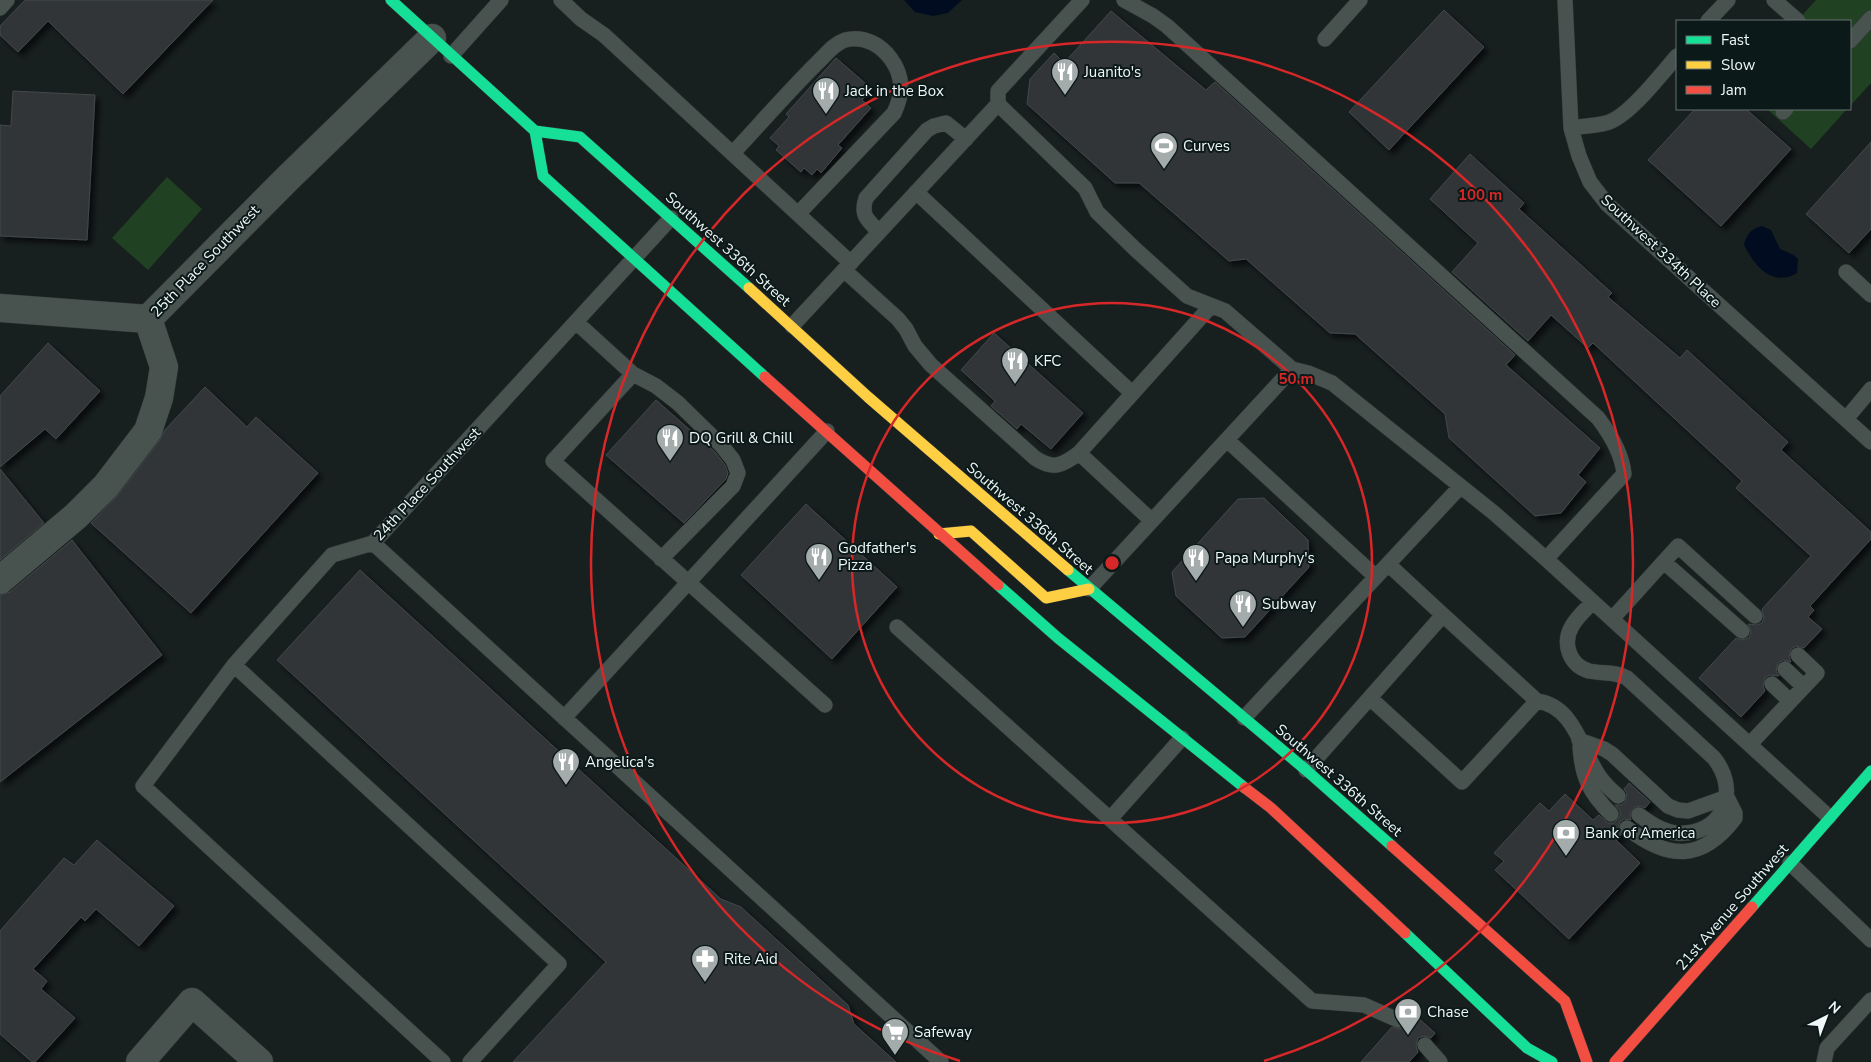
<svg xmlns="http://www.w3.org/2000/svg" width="1871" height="1062" font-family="'Nunito Sans',sans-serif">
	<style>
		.green { fill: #214222 }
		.water { fill: #020c21 }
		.building { fill: #313637; stroke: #43484a; filter: url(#shadow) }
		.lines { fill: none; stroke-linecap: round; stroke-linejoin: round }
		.lane-casing { stroke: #333838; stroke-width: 16 }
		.street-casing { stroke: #333838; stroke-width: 29 }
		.fast-casing { stroke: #333838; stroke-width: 12 }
		.slow-casing { stroke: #333838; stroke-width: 12 }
		.jam-casing { stroke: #333838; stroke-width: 12 }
		.lane { stroke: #48534f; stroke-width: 15 }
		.street { stroke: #48534f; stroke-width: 28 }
		.fast { stroke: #16e098; stroke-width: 11 }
		.slow { stroke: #ffcf43; stroke-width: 11 }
		.jam { stroke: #f24e42; stroke-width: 11 }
		.ring { fill: none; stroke: #d62828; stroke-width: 2.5 }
		.labels { text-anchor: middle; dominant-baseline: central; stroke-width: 4; stroke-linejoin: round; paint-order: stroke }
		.poi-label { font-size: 15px; fill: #eff7f7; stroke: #0c1919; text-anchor: start }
		.street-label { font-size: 15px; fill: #eff7f7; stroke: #0c1919 }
		.centre { fill: #d62828; stroke: #0c1919; stroke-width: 2.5 }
		.ring-label { font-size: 15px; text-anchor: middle; font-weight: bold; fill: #d62828; stroke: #0c1919; stroke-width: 4; stroke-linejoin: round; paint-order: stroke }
	</style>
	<defs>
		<filter id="shadow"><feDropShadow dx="4.5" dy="4.5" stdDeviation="2.5" flood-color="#0009"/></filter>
	</defs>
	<rect width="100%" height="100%" fill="#181f1f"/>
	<path class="green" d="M1816 0H1871V83L1850 106V21H1797Z
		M1767 109H1847L1811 149Z
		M167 177 202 209 148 270 112 238Z"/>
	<path class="water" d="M904 0H962L948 13 933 16 915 12Z
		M1762 226 1771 230 1780 249 1794 255 1798 259 1797 273C1772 288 1754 265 1744 245 1747 233 1751 229 1762 226Z"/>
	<path class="building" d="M25 0H213L123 94 48 21 18 52 0 35V26Z
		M1444 10 1484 47 1389 150 1349 112Z
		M1111 11 1206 90 1215 82 1515 355 1506 365 1600 448 1578 475 1586 482 1561 513 1535 516 1449 438 1445 414 1355 334 1330 333 1246 259 1229 261 1139 183H1115L1027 104 1030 79 1054 53 1064 63Z
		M836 58 872 89 862 100 871 108 838 145 842 148 821 173 817 169 812 175 804 168 801 172 776 150 779 146 770 138 789 117 786 114Z
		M13 91 95 95 87 240 0 236V125L11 126Z
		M1695 109H1746L1791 149 1721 226 1648 160Z
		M1871 142V229L1849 253 1806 214Z
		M1470 154 1524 203 1519 209 1612 293 1608 297 1680 358 1687 350 1788 442 1781 450 1871 532V539L1810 606 1814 610 1808 617 1822 629 1804 648 1796 646 1791 649 1789 657 1791 662 1783 660 1778 663 1776 671 1779 676 1770 675 1765 678 1763 686 1765 691 1741 717 1699 678 1736 638 1741 640 1749 638 1751 632 1748 624 1757 625 1762 623 1764 618 1762 609 1811 556 1736 488 1742 481 1593 343 1588 348 1551 315 1528 341 1452 272 1478 243 1430 199Z
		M994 333 1083 413 1051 449 1021 424 1017 429 991 406 995 401 961 370Z
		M48 343 100 391 56 439 45 429 0 467V396Z
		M205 387 247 427 256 417 318 473 191 613 91 523 118 495 160 440 164 431Z
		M656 400 715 452 725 465 728 473 726 479 684 523 606 455Z
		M0 469 44 523 0 560Z
		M1264 498 1308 540 1309 567 1245 637 1222 638 1176 596 1172 572 1238 499Z
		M806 504 897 587 832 659 741 575Z
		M72 540 162 655 0 782V595L10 592Z
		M360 570 721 899 741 907 848 1005 854 1024 896 1062H513L606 962 277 660Z
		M1629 783 1650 802 1645 808 1640 806 1635 807 1630 814 1631 820 1624 819 1620 822 1618 828 1621 835 1616 840 1640 863 1569 939 1495 870 1504 861 1494 853 1540 803 1549 811 1565 794 1593 820 1599 815 1608 823H1614L1620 816V811L1615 805H1621L1625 802 1627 793 1624 789Z
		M97 840 174 906 139 946 96 909 85 921 81 917 33 969 47 981 41 989 75 1018 35 1062H32L0 1034V931L64 858 74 865Z
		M1408 1009 1435 1033 1431 1038 1424 1036 1418 1038 1416 1046 1418 1052 1409 1062H1361L1392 1027 1399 1029 1404 1027 1407 1019 1404 1013Z"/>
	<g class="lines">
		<defs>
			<path id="lane" d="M561 0 581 19 604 35 851 263
				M1124 0 1153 16 1167 26 1598 418C1611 435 1622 453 1624 474L1546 559
				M1565 0 1571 128 1579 156 1590 182 1607 204 1871 442
				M1774 0 1798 21
				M0 8 7 0
				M1708 21 1728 0
				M1325 39 1360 0
				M1850 41 1871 18
				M451 56 501 0
				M998 104V91L1082 0
				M1783 112 1786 109
				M1571 128C1583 126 1595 126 1606 123 1628 118 1662 73 1677 56
				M733 153C760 124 787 93 816 64 825 56 833 44 845 40 864 35 881 45 891 59 904 77 903 94 894 113L798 214
				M916 192 1132 393
				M879 232C868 220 860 216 866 198L927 130 934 126 946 123 966 139
				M844 270 898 319 906 329 915 346 931 365 1035 458C1053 470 1062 466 1079 453
				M1846 272 1871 295
				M576 322 633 374 656 386 678 403 722 446 733 460 738 473 733 486 661 559
				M792 326 998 104 1085 188 1097 212 1135 249 1187 296 1225 311 1292 369 1308 373 1332 383 1494 513 1546 559 1829 817
				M633 374 553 461 825 705
				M1846 419 1871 389
				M1227 440 1376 577
				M1152 521 1079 453 1211 306
				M373 543 941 1062
				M1664 562 1742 631
				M1089 589 1292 369
				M1593 602C1586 609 1577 617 1572 626 1562 643 1569 665 1589 671 1602 674 1615 671 1627 678L1714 758C1741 792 1722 836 1677 833 1663 832 1650 823 1639 815
				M1612 619 1678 546 1755 616
				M897 627 1312 1001 1364 1005 1398 1020
				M234 665 559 964 470 1062
				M1785 669 1804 687
				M1772 684 1790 701
				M1370 698 1462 782 1537 701 1443 615
				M1537 701C1574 706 1581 749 1599 776 1604 783 1611 790 1618 796
				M564 718 827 431
				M1244 718 1460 487
				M1579 740 1604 749 1612 754 1668 806 1678 810 1688 811 1727 797
				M1750 744 1817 673 1798 655
				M1580 746C1582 777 1589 792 1611 814
				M1306 770 1443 615 1388 564
				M1110 819 1182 738
				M1627 828C1668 860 1702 862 1735 818V813L1727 797
				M1790 863 1871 940
				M1425 1045 1440 1062
				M443 1062 143 786 234 665 332 555 373 543 671 218
				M1824 1062 1827 1048 1871 1000"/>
			<path id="street" d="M0 308 148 319
				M0 580 76 516 106 486 148 431 159 398 164 367 148 319 286 180 432 38
				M140 1062 192 1002 259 1062"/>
			<path id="fast" d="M391 0 535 131 580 137 749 288
				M535 131 543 176 765 377
				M1068 570 1306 770 1392 846
				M998 585 1058 638 1245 788
				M1752 907 1871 771
				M1405 933 1527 1048 1552 1062"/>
			<path id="slow" d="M749 288 868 397 1068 570
				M939 534 971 531 1046 598 1089 589"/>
			<path id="jam" d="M765 377 998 585
				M1245 788 1271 808 1405 933
				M1392 846 1565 1001 1587 1062
				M1615 1062 1752 907"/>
		</defs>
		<use href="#lane" class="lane-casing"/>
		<use href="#street" class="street-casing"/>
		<use href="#fast" class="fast-casing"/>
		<use href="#slow" class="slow-casing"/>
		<use href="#jam" class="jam-casing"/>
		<use href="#lane" class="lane"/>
		<use href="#street" class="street"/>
		<use href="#fast" class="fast"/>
		<use href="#slow" class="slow"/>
		<use href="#jam" class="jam"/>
	</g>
	<g class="ring">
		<circle cx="1112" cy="563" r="260"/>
		<path d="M960 1061A521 521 0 1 1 1264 1061"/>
	</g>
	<defs>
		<symbol id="restaurant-pin" viewBox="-11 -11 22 30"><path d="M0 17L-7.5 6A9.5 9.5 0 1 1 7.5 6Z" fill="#a4abab" stroke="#0c1919"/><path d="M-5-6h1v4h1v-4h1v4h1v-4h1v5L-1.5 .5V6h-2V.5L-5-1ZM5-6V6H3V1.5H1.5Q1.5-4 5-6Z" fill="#fff"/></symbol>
		<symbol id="stadium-pin" viewBox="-11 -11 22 30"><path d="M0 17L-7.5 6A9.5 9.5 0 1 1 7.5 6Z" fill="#a4abab" stroke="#0c1919"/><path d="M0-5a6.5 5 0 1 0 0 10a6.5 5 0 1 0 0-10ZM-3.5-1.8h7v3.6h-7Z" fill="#fff"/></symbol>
		<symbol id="bank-pin" viewBox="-11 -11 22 30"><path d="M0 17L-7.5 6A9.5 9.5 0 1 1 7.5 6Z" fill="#a4abab" stroke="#0c1919"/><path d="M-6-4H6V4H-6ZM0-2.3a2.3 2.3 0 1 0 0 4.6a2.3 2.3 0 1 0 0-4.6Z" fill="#fff"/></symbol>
		<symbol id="pharmacy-pin" viewBox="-11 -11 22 30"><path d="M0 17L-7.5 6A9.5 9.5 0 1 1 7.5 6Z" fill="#a4abab" stroke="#0c1919"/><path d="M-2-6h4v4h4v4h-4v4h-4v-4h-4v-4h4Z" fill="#fff"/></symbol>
		<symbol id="supermarket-pin" viewBox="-11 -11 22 30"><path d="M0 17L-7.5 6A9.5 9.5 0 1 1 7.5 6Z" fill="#a4abab" stroke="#0c1919"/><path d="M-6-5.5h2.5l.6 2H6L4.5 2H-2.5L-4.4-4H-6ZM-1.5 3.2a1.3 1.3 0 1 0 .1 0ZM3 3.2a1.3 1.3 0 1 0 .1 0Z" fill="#fff"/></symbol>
	</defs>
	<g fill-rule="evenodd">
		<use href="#restaurant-pin" x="1049" y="56" width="32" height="43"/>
		<use href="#restaurant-pin" x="810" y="75" width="32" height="43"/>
		<use href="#stadium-pin" x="1148" y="130" width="32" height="43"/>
		<use href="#restaurant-pin" x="999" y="345" width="32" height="43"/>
		<use href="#restaurant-pin" x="654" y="422" width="32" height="43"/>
		<use href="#restaurant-pin" x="803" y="541" width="32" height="43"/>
		<use href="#restaurant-pin" x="1180" y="542" width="32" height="43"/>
		<use href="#restaurant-pin" x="1227" y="588" width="32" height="43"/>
		<use href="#restaurant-pin" x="550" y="746" width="32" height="43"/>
		<use href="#bank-pin" x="1550" y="817" width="32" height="43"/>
		<use href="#pharmacy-pin" x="689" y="943" width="32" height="43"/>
		<use href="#bank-pin" x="1392" y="996" width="32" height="43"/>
		<use href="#supermarket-pin" x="879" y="1016" width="32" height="43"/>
	</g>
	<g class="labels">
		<g class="poi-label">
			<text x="1084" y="72">Juanito's</text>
			<text x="845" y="91">Jack in the Box</text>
			<text x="1183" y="146">Curves</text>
			<text x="1034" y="361">KFC</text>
			<text x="689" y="438">DQ Grill &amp; Chill</text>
			<text x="838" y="548">Godfather's<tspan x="838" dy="17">Pizza</tspan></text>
			<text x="1215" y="558">Papa Murphy's</text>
			<text x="1262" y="604">Subway</text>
			<text x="585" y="762">Angelica's</text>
			<text x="1585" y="833">Bank of America</text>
			<text x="724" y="959">Rite Aid</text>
			<text x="1427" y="1012">Chase</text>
			<text x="914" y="1032">Safeway</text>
		</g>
		<g class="street-label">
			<text transform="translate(728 249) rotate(42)">Southwest 336th Street</text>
			<text transform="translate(1661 251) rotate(43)">Southwest 334th Place</text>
			<text transform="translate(205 261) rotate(-46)">25th Place Southwest</text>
			<text transform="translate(427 484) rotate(-47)">24th Place Southwest</text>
			<text transform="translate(1030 518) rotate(41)">Southwest 336th Street</text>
			<text transform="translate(1339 780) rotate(41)">Southwest 336th Street</text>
			<text transform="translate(1732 907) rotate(-49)">21st Avenue Southwest</text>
		</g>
	</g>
	<circle cx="1112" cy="563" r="8" class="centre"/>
	<g class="ring-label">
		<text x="1480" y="200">100 m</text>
		<text x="1296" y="384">50 m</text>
	</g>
	<rect x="1676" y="20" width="175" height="90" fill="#0c1919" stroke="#677272"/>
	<rect x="1686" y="36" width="25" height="8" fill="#16e098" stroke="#677272"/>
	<text x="1721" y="45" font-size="15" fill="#eff7f7">Fast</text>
	<rect x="1686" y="61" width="25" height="8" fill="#ffcf43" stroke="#677272"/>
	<text x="1721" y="70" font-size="15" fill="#eff7f7">Slow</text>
	<rect x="1686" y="86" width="25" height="8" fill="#f24e42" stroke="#677272"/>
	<text x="1721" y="95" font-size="15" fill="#eff7f7">Jam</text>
	<g transform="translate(1826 1017) rotate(42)" stroke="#0c1919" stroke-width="4" paint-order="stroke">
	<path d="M0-4L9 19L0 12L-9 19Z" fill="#eff7f7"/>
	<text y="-8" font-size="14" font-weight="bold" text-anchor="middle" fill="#eff7f7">N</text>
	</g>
</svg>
